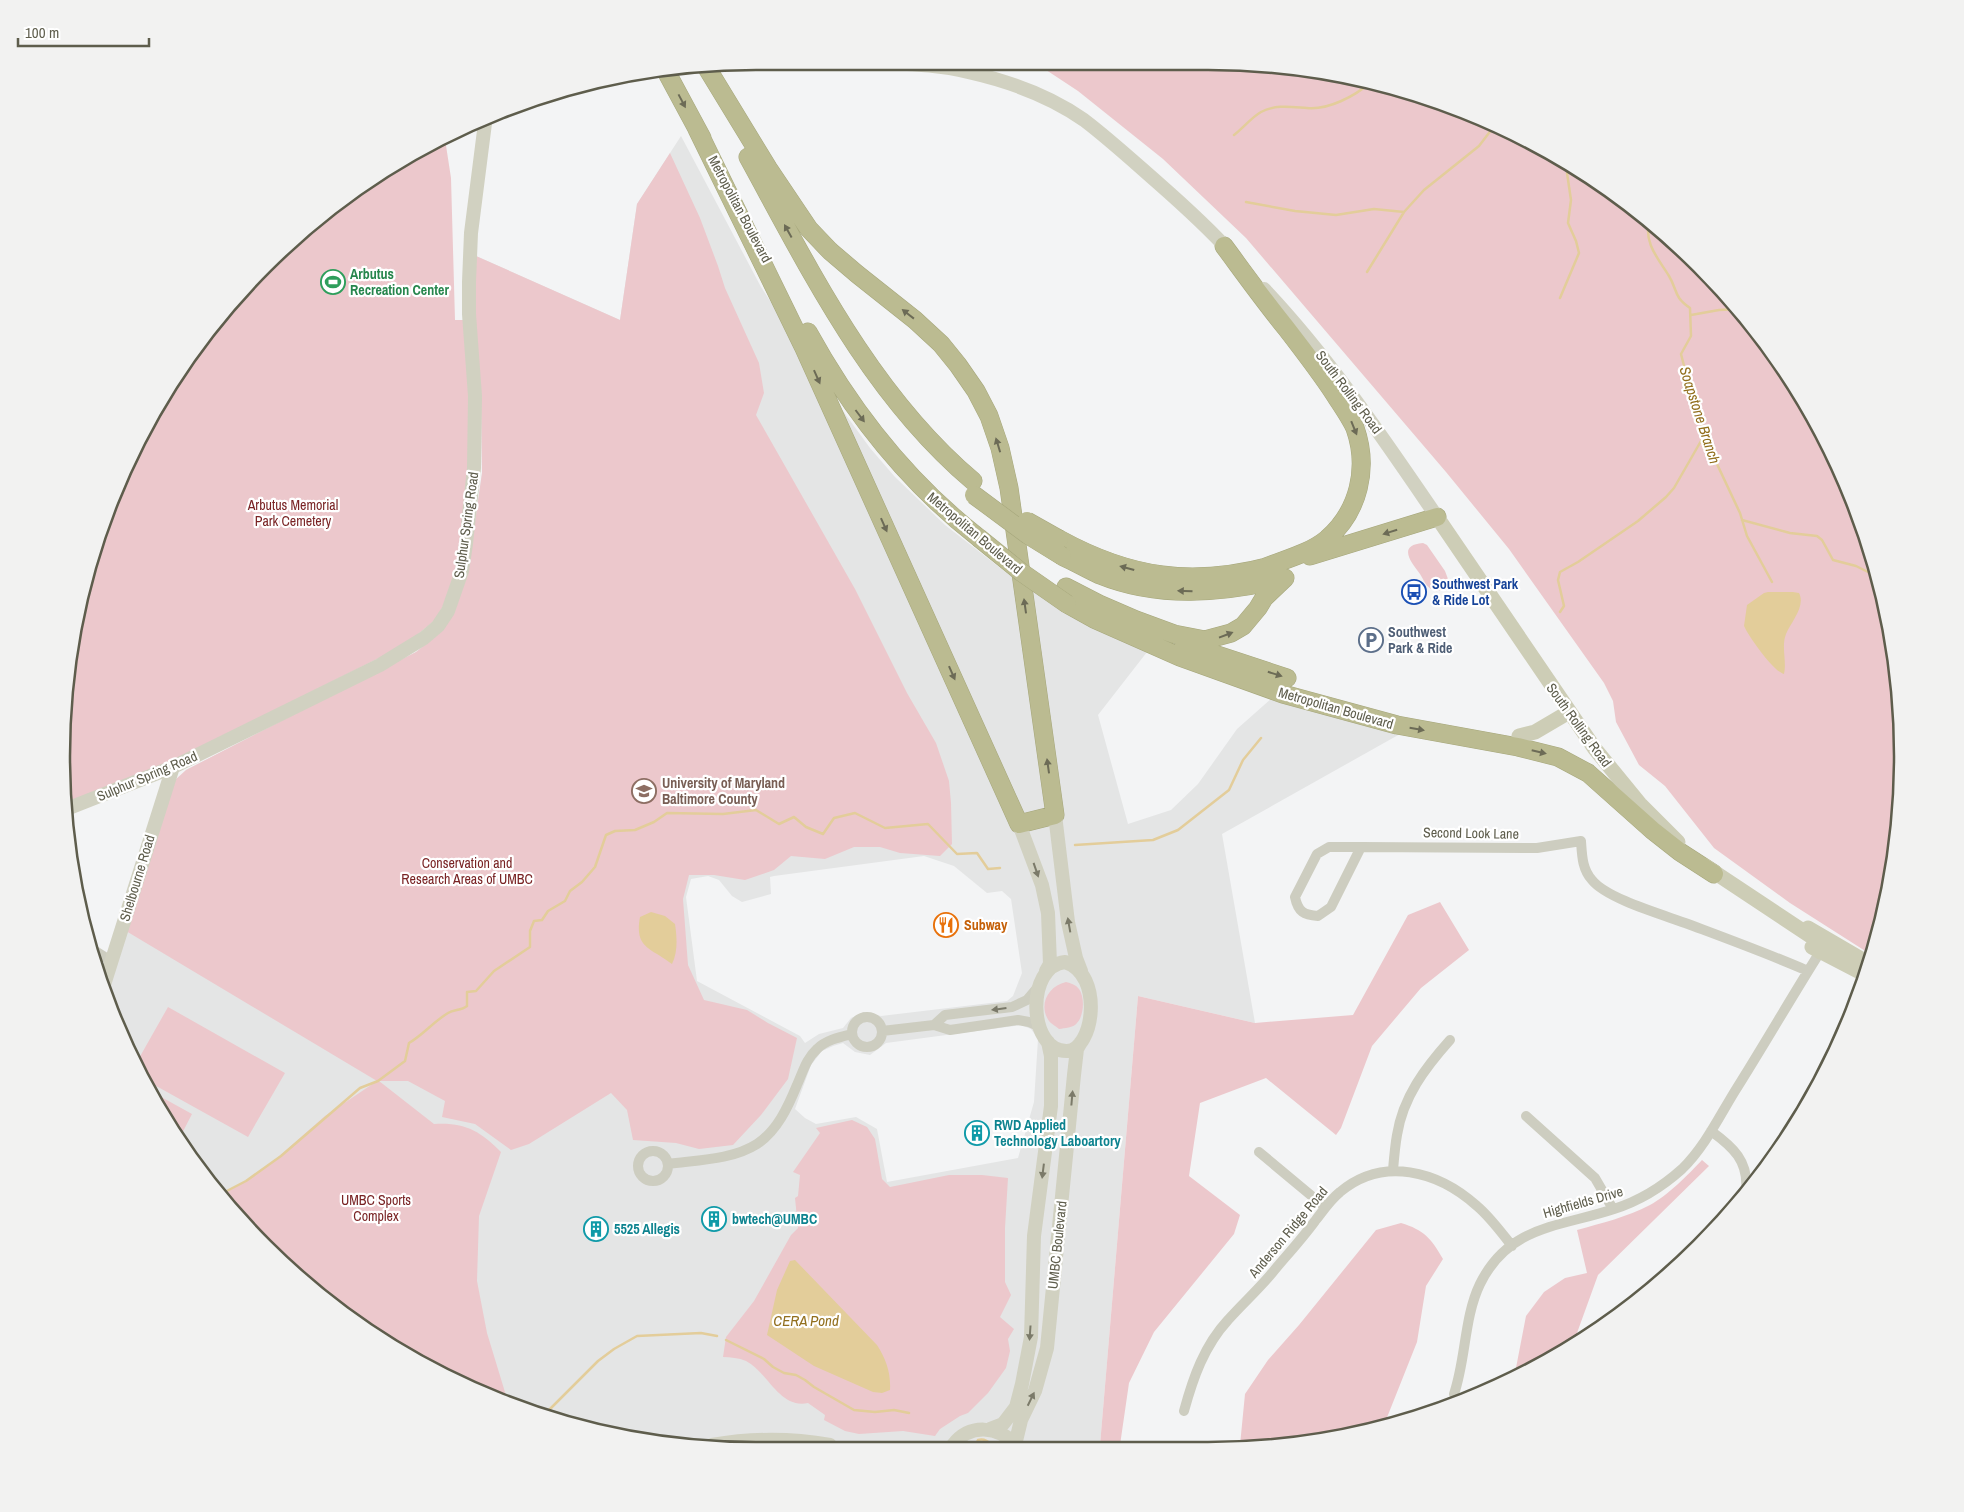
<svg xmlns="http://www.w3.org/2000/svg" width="1964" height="1512" font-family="'Archivo Narrow',sans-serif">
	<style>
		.education { fill: #e4e5e5; fill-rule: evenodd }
		.green { fill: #ecc8cc }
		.water { fill: #e3cd9a }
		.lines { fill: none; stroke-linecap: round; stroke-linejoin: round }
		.stream { stroke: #e3cd9a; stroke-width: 2.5 }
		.highway-casing { stroke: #a6a77c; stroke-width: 19 }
		.street { stroke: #cdcdc0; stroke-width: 10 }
		.secondary { stroke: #d1d1c1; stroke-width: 14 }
		.primary { stroke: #cdcdb6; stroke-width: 15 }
		.highway { stroke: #bbbb91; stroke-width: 18 }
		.highway-bridge-casing { stroke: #a6a77c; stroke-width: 19; stroke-linecap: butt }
		.highway-bridge { stroke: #bbbb91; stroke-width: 18 }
		.oneway { fill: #6c6b56 }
		.oneway2 { fill: #7b7a69 }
		.oneway3 { fill: #7a7969 }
		.labels { text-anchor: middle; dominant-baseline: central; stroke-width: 4.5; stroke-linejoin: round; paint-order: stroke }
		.street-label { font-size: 14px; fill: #5e5d4c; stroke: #fff }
		.leisure-label { font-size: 14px; font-weight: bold; fill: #27864d; stroke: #fff; text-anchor: start }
		.park-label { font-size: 14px; fill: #792324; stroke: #fff }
		.transit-label { font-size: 14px; font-weight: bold; fill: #164399; stroke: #fff; text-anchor: start }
		.service-label { font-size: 14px; font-weight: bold; fill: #4e5e75; stroke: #fff; text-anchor: start }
		.education-label { font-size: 14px; font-weight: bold; fill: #785e54; stroke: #fff; text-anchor: start }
		.food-label { font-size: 14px; font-weight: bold; fill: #c56008; stroke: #fff; text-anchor: start }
		.culture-label { font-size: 14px; font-weight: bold; fill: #0d838f; stroke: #fff; text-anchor: start }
		.water-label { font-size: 15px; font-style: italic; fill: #926f1d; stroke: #fff }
		.rim { fill: none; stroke: #5e5d4c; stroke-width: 2.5 }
	</style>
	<rect width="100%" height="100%" fill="#f3f4f5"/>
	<path class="education" d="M681 136 761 287 835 400 870 448 895 477 945 525 1017 581 1147 652 1098 715 1128 824 1171 810 1198 784 1237 729 1272 698 1400 734 1222 834 1255 1023 1138 996 1100 1445H665L532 1414 370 1334 265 1247 178 1142 106 994 126 931 186 770 416 652 436 636 470 557 482 473 481 399 476 256 620 320 637 204ZM924 856 954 866 987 893 1002 891 1011 899 1022 973 1013 996 1007 1001 881 1016 864 1012 851 1018 843 1028 819 1034 805 1043 800 1036 697 981 686 897 691 879 708 876 719 880 732 896 742 902 771 894 770 877 774 876ZM1021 1025 1031 1029 1038 1039 1034 1102 1018 1158 887 1182 877 1129 856 1117 816 1124 805 1118 795 1109 811 1065 822 1051 833 1046 843 1043 855 1052 870 1055 886 1043Z"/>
	<path class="green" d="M1034 62 1253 63 1388 85 1516 133 1631 205 1730 298 1786 370 1850 490 1889 621 1903 756 1889 892 1870 954 1790 903 1714 848 1665 786 1639 765 1616 722 1613 701 1604 683 1509 549 1446 472 1246 238 1163 159 1078 91Z
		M445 139 451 178 455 320H465L472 430 460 544 451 592 435 620 405 645 178 759 63 805 75 620 114 490 154 409 265 265 408 154Z
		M670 153 700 218 718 266 725 288 759 363 764 393 756 415 855 589 907 693 936 743 949 781 951 803 952 844 940 856 900 853 880 847H854L825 859 791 856 774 870 745 880 714 875H689L683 899 688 965 704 1000 747 1010 768 1023 797 1038 788 1079 761 1115 733 1145 699 1149 676 1143 633 1140 627 1110 611 1093 529 1144 511 1150 475 1124 442 1117 445 1101 408 1081H379L434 1124C465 1122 480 1131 501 1152L479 1216 477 1281 487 1333 508 1402 370 1334 265 1247 222 1195 246 1181 276 1159 325 1116 377 1081 126 931 175 780 186 770 416 652 436 636 470 557 482 473 481 399 475 321 476 256 620 320 637 204Z
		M1423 543 1427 545 1445 571 1448 579 1441 590C1437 591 1436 592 1433 590 1427 588 1423 579 1420 574 1411 562 1397 545 1423 543Z
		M1440 902 1469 950 1421 988 1372 1046 1341 1128 1336 1135 1266 1078 1200 1103 1189 1176 1240 1215 1234 1234 1154 1332 1129 1383 1120 1445H1100L1138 996 1255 1023 1353 1015 1408 915Z
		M1066 982C1071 983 1076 985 1079 989 1085 997 1084 1016 1077 1023 1073 1028 1065 1028 1059 1029 1056 1026 1051 1024 1049 1021 1038 1005 1048 986 1066 982Z
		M168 1007 285 1073 248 1137 149 1082 138 1060Z
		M154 1093 192 1114 178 1141Z
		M852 1120 867 1127 875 1139 882 1179 890 1187 949 1175H982L1008 1178 1005 1228V1282L1011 1295 1000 1317 1014 1329 1008 1339 1010 1351 1006 1368 988 1393 968 1413 960 1416 940 1429 935 1436 903 1431 859 1434 845 1431 824 1420 825 1415 808 1403C779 1409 768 1372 746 1361 739 1358 730 1357 723 1357L726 1337 754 1301 791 1235 798 1228 795 1198 798 1196 800 1175 793 1172 820 1133 816 1128Z
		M1702 1160 1709 1166 1598 1275 1573 1344 1515 1373 1526 1316 1544 1292 1565 1278 1587 1273 1577 1230C1602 1223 1627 1217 1650 1205 1667 1196 1689 1174 1702 1160Z
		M1401 1223C1424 1230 1431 1238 1443 1259L1426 1286 1417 1342 1384 1425 1298 1445H1240L1245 1394 1268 1360 1299 1325 1376 1230Z"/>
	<path class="water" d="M1768 592H1793L1799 593C1806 606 1791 622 1786 634 1781 647 1787 661 1784 674 1774 672 1749 637 1744 626L1747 605 1764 593Z
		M651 912 665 916 675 924C677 937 678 952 672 964 652 948 634 949 640 917Z
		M795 1260 877 1345C886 1359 891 1373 890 1390L882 1393 873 1392 814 1366 767 1335 777 1290 790 1261Z"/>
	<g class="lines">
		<path class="stream" d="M1234 135C1243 128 1252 117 1261 112 1276 104 1292 107 1307 108 1329 110 1355 96 1371 82
			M1246 202 1295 211 1336 215 1374 209 1404 212
			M1649 221C1644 244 1658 258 1669 276 1678 291 1673 296 1690 308L1691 336 1681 354 1690 389 1709 447 1740 513 1747 536 1772 582
			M1367 272 1404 212 1424 190 1479 146 1495 125
			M1560 298 1579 253 1576 241 1568 223 1571 200 1567 173 1569 166
			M1691 315 1719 310 1739 309
			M1742 520 1790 533 1817 536 1822 540 1833 560 1856 566 1876 576
			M1560 612 1564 606 1558 580 1560 572 1578 562 1638 521 1666 497 1674 488 1705 434
			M1075 845 1153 840 1178 830 1229 790 1243 760 1261 738
			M221 1194 246 1181 281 1156 360 1088 378 1081 405 1061 409 1043C423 1035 433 1022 448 1013 454 1009 461 1011 467 1006V992L476 991 494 971 530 947V931L534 921 542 920 548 911 565 901 570 891 582 882 595 867 606 835 615 831 635 830 654 822 667 813 723 814 756 810 779 824 794 817 806 827 823 834 834 818 855 813 885 828 928 824 957 854 977 853 988 869 1000 868
			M726 1340 764 1359 773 1367 784 1373 796 1375 805 1380 814 1387 854 1410 875 1412 894 1410 909 1413
			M543 1416 598 1361 614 1349 637 1336 701 1333 717 1336
			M976 1444 978 1440C984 1438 988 1441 992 1445"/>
		<defs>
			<path id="highway" d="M667 73 702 138
				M697 129 804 348 1019 824 1055 815 1009 488 1000 448 989 416 976 391 958 365 941 344 915 320 857 274 830 251 809 229 768 168 707 68
				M748 157C811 272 871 395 973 481
				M1224 246C1244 273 1264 301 1286 328 1303 350 1320 372 1335 395 1342 406 1350 417 1355 428 1369 468 1359 511 1327 539 1309 554 1282 560 1261 569
				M808 332C852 412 907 482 979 538
				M1059 539C1130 578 1192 587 1271 566
				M1062 556C1075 562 1087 569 1100 575 1159 599 1222 593 1282 579
				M1310 556 1437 517
				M1066 587 1099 604 1136 620 1174 634 1205 640 1231 633 1243 626 1258 608 1264 598 1285 578
				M1067 604 1094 619 1180 657 1283 694 1397 725 1518 747 1558 757 1588 773 1652 830 1680 852 1714 874
				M1184 644 1287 678"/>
		</defs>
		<use href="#highway" class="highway-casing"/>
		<path class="street" d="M1329 847H1361L1331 907 1318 916C1304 915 1298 912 1295 897L1317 854Z
			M1361 847 1537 848 1581 841C1582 855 1582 869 1592 880 1607 899 1664 915 1688 924 1728 939 1769 954 1808 971
			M92 949 111 961
			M852 1032a15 15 0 1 1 30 0a15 15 0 1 1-30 0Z
			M934 1025 945 1015 1012 1007 1027 1000 1038 987
			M882 1031 934 1025 950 1030 1018 1020 1029 1022 1040 1027
			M1526 1116 1595 1178 1613 1209
			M1711 1131C1733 1147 1749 1161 1746 1191
			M638 1166a15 15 0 1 1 30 0a15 15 0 1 1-30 0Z
			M1259 1152 1325 1207
			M668 1164C697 1160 732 1160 757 1144 777 1131 788 1107 797 1085 803 1072 806 1059 817 1049 826 1040 840 1037 852 1034
			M1393 1170C1394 1158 1395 1146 1397 1135 1403 1097 1425 1068 1450 1040
			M1454 1394C1466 1359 1464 1317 1480 1284 1509 1225 1560 1227 1614 1209 1639 1201 1662 1187 1682 1169 1704 1148 1719 1117 1735 1091 1764 1045 1791 998 1820 952
			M1184 1411C1193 1378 1204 1346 1228 1320 1242 1304 1258 1290 1272 1273 1286 1256 1302 1239 1315 1221 1323 1211 1330 1200 1340 1192 1383 1156 1438 1171 1477 1206 1490 1217 1501 1232 1512 1246"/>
		<path class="secondary" d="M870 62C903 64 936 64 968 72 1008 81 1050 96 1084 120 1109 139 1133 161 1157 182 1182 204 1208 227 1231 253
			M1264 289C1330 359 1383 438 1437 517
			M64 810 173 767 380 665 424 638 438 626 448 611 462 571 466 544 474 468 475 396 469 314V282L471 233 485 123
			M1055 815 1068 922 1076 958 1081 971
			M1019 824 1042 885 1048 913 1050 964 1046 971
			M1065 962C1104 974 1094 1050 1067 1051 1028 1052 1025 966 1065 962Z
			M103 988 173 767
			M990 1429 1003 1424 1016 1407 1022 1384 1031 1337 1034 1236 1051 1106V1056L1048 1042
			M712 1445C752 1438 791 1438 830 1445
			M953 1445C970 1423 998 1426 1016 1445
			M1015 1445 1021 1420 1035 1391 1047 1348 1074 1075 1077 1049 1081 1042"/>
		<path class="primary" d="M1437 517 1595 749 1640 804 1678 842
			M1519 736 1535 732 1569 712
			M1705 866 1815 939 1820 952
			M1808 928 1868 963
			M1812 947 1864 974"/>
		<use href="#highway" class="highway"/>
		<defs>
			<path id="highway-bridge" d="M974 495 1028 535 1062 556
				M1027 521 1059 539
				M979 538 1021 572 1067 604"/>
		</defs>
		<use href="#highway-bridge" class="highway-bridge-casing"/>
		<use href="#highway-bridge" class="highway-bridge"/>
	</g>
	<defs><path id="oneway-solid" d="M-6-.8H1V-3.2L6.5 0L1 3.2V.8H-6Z" transform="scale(1.25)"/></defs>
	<g class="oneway">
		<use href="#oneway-solid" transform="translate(682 101) rotate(62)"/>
		<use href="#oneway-solid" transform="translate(788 231) rotate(-119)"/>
		<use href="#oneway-solid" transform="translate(908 314) rotate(-142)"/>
		<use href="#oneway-solid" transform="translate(817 377) rotate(66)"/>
		<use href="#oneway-solid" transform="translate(860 416) rotate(53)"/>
		<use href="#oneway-solid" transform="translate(1354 428) rotate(68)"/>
		<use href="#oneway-solid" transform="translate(998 445) rotate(-107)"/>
		<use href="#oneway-solid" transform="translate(884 525) rotate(66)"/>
		<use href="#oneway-solid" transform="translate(1390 532) rotate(163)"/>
		<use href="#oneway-solid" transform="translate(1127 568) rotate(-165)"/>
		<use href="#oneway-solid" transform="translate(1185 591) rotate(-178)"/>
		<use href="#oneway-solid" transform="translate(1025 606) rotate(-98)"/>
		<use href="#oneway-solid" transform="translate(1226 635) rotate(-21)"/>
		<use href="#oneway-solid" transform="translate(952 673) rotate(66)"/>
		<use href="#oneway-solid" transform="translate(1275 674) rotate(17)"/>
		<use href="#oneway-solid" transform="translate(1417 729) rotate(10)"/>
		<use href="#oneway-solid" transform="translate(1539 752) rotate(13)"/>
		<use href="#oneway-solid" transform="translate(1048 766) rotate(-98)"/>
	</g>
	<g class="oneway2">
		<use href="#oneway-solid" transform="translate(1036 870) rotate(71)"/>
		<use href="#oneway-solid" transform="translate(1069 925) rotate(-100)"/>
		<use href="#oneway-solid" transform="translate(1072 1098) rotate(-85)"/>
		<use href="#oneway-solid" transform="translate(1043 1171) rotate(97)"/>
		<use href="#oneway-solid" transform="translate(1030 1333) rotate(94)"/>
		<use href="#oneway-solid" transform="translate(1031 1399) rotate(-64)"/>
	</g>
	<use class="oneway3" href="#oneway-solid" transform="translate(999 1009) rotate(173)"/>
	<defs>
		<symbol id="stadium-ring" viewBox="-11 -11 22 22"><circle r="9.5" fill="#fff" stroke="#2e9e5b" stroke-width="1.5"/><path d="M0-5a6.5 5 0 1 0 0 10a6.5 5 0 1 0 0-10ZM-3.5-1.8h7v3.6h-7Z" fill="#2e9e5b"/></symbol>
		<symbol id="bus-ring" viewBox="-11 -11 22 22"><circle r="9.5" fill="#fff" stroke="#1a4fb4" stroke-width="1.5"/><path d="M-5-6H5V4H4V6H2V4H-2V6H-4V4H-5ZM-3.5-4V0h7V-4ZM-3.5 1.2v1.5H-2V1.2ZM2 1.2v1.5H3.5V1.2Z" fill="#1a4fb4"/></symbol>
		<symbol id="parking-ring" viewBox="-11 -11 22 22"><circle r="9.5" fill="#fff" stroke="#5c6f8a" stroke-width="1.5"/><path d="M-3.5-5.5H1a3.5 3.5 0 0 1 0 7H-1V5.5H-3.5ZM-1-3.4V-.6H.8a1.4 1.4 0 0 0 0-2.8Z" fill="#5c6f8a"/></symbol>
		<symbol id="university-ring" viewBox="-11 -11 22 22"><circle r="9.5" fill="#fff" stroke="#8d6e63" stroke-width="1.5"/><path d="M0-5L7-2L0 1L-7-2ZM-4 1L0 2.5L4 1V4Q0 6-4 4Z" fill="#8d6e63"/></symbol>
		<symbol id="restaurant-ring" viewBox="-11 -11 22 22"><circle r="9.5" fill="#fff" stroke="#e8710a" stroke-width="1.5"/><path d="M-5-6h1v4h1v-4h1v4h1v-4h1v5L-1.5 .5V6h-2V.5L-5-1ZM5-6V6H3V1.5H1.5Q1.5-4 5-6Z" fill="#e8710a"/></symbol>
		<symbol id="building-ring" viewBox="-11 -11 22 22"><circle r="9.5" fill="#fff" stroke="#0f9aa8" stroke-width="1.5"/><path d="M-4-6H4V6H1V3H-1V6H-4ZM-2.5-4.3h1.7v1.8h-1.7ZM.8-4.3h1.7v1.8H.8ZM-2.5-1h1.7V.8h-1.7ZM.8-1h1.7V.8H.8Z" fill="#0f9aa8"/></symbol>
	</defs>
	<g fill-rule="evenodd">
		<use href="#stadium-ring" x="319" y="268" width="28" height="28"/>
		<use href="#bus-ring" x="1400" y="578" width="28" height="28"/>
		<use href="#parking-ring" x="1357" y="626" width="28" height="28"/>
		<use href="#university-ring" x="630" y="777" width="28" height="28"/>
		<use href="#restaurant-ring" x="932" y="911" width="28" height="28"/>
		<use href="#building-ring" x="963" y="1119" width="28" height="28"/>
		<use href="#building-ring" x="700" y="1205" width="28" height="28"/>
		<use href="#building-ring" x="582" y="1215" width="28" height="28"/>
	</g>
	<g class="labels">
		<g class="street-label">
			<text transform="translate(740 209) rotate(62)">Metropolitan Boulevard</text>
			<text transform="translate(1349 392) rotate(53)">South Rolling Road</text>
			<text transform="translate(466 525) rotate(-82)">Sulphur Spring Road</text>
			<text transform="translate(975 533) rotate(40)">Metropolitan Boulevard</text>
			<text transform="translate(1336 708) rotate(16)">Metropolitan Boulevard</text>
			<text transform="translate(1579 725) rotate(54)">South Rolling Road</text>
			<text transform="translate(147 776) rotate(-23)">Sulphur Spring Road</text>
			<text transform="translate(1471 833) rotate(1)">Second Look Lane</text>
			<text transform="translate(137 878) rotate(-73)">Shelbourne Road</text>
			<text transform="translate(1583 1202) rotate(-16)">Highfields Drive</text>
			<text transform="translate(1288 1232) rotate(-50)">Anderson Ridge Road</text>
			<text transform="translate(1057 1245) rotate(-84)">UMBC Boulevard</text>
		</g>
		<g class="leisure-label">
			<text x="350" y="274">Arbutus<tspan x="350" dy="16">Recreation Center</tspan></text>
		</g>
		<g class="park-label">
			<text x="293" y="505">Arbutus Memorial<tspan x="293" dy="16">Park Cemetery</tspan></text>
			<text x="467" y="863">Conservation and<tspan x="467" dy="16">Research Areas of UMBC</tspan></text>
			<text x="376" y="1200">UMBC Sports<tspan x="376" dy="16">Complex</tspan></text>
		</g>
		<g class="transit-label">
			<text x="1432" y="584">Southwest Park<tspan x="1432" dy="16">&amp; Ride Lot</tspan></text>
		</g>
		<g class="service-label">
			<text x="1388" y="632">Southwest<tspan x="1388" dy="16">Park &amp; Ride</tspan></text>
		</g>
		<g class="education-label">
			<text x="662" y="783">University of Maryland<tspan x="662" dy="16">Baltimore County</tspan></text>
		</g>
		<g class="food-label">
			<text x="964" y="925">Subway</text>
		</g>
		<g class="culture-label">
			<text x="994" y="1125">RWD Applied<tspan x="994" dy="16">Technology Laboartory</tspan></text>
			<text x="732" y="1219">bwtech@UMBC</text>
			<text x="614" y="1229">5525 Allegis</text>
		</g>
		<g class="water-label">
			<text transform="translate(1700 415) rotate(72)">Soapstone Branch</text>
			<text x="806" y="1320">CERA Pond</text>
		</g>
	</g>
	<path d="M0 0H1964V1512H0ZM756 70H1208A686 686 0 0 1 1894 756V756A686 686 0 0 1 1208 1442H756A686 686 0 0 1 70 756V756A686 686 0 0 1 756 70Z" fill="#f2f2f1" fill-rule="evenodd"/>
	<path class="rim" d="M756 70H1208A686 686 0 0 1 1894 756V756A686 686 0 0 1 1208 1442H756A686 686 0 0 1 70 756V756A686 686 0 0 1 756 70Z"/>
	<path d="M18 38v8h131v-8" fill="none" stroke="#5e5d4c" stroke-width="2.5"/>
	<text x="25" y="38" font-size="15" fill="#5e5d4c" stroke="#ffffff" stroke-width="4" paint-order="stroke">100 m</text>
</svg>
